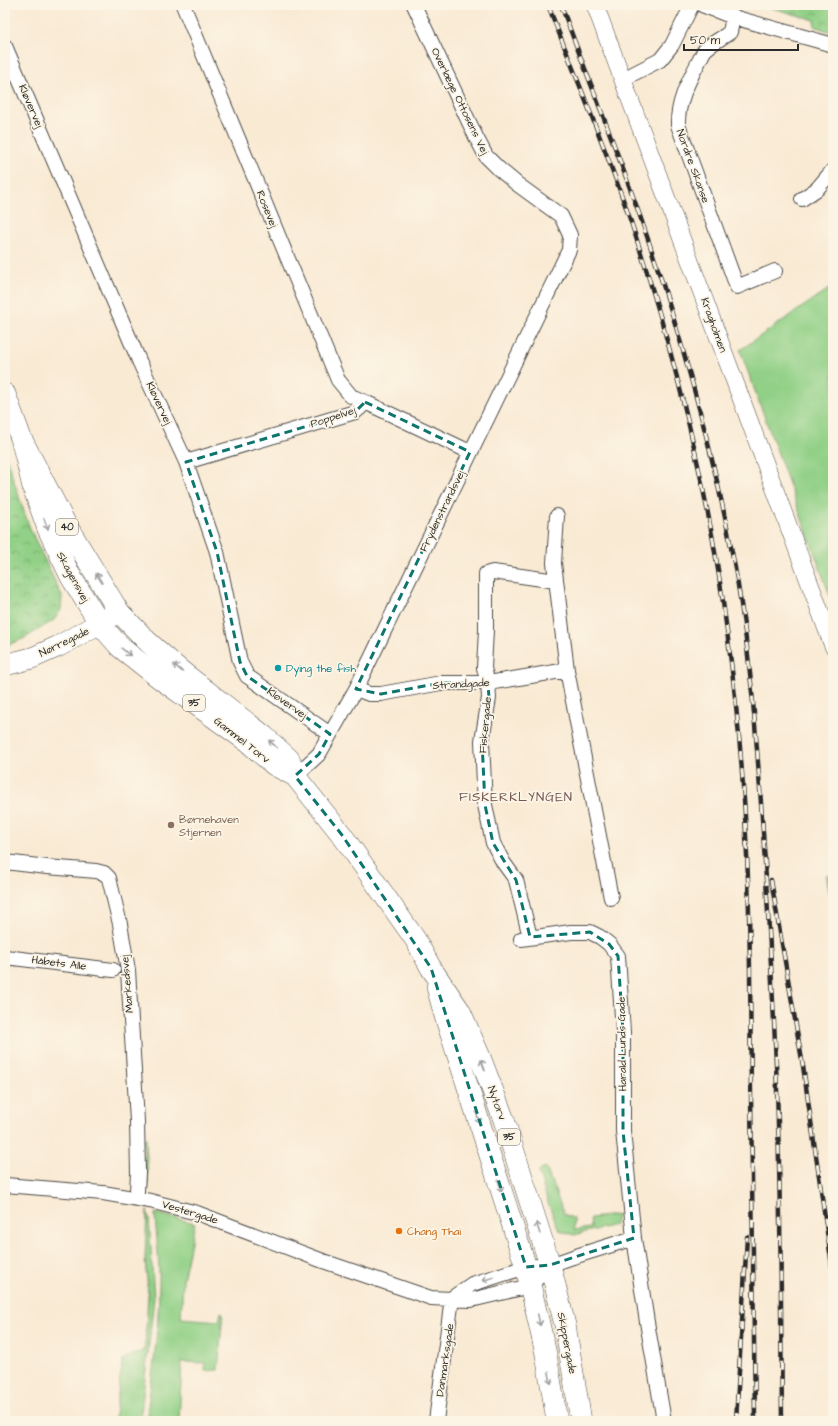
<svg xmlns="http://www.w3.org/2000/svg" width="838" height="1426" font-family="'Architects Daughter',sans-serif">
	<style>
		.green { fill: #91d086; stroke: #5e7e58 }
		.forest { fill: url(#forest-crowns); stroke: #506e4f }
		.park { fill: url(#park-crowns); stroke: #5e7e58 }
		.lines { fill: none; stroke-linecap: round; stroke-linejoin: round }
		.minor-casing { stroke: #4a4844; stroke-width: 16 }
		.tertiary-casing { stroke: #4a4844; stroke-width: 18 }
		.primary-casing { stroke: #4a4844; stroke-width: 22 }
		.minor { stroke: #fff; stroke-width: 14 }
		.tertiary { stroke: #fff; stroke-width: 17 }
		.primary { stroke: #fff; stroke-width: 21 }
		.rail-casing { stroke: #2b2b2b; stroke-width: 4.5 }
		.rail { stroke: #fcf5e5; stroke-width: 3; stroke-dasharray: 9; stroke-linecap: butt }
		.oneway { stroke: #a0a0a0 }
		.marked { fill: none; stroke: #0f766e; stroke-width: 3; stroke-dasharray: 8 5; stroke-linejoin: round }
		.culture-dot { fill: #0f9aa8; stroke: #fcf5e5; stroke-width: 1.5 }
		.education-dot { fill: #8d6e63; stroke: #fcf5e5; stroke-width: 1.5 }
		.food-dot { fill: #e8710a; stroke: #fcf5e5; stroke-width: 1.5 }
		.labels { text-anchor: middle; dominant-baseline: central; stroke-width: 3.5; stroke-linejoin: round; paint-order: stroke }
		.shield { fill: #fcf5e5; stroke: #6a6863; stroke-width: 1 }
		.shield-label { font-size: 10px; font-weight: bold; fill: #2b2b2b }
		.street-label { font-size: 11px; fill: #2b2b2b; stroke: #fcf5e5 }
		.culture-label { font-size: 11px; fill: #0d838f; stroke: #fcf5e5; text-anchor: start }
		.education-label { font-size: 11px; fill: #785e54; stroke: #fcf5e5; text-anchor: start }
		.food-label { font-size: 11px; fill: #c56008; stroke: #fcf5e5; text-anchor: start }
		.quarter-label { font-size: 13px; letter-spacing: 1px; fill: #745655; stroke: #fcf5e5 }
	</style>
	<defs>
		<pattern id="forest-crowns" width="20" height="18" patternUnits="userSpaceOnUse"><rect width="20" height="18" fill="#74b273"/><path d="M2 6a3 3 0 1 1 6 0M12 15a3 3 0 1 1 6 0" fill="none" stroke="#5f915f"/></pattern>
		<pattern id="park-crowns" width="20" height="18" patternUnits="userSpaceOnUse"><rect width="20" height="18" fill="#91d086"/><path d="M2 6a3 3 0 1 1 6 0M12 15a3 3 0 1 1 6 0" fill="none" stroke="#77a96e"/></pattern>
	</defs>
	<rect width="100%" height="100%" fill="#fcf5e5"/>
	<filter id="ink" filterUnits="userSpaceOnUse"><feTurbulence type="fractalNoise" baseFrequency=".025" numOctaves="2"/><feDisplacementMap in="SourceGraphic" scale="8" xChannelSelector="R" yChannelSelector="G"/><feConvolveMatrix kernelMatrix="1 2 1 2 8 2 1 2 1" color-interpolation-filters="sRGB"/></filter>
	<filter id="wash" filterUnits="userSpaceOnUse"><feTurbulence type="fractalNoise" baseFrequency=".012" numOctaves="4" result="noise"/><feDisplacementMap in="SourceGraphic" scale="16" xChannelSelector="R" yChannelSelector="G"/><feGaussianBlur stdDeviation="0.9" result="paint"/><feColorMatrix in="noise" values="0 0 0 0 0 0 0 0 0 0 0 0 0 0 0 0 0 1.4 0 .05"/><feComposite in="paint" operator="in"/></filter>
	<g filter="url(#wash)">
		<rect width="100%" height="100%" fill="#f9ead4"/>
		<path class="green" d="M833 286V604L740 350Z
			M146 1137 148 1188 147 1189 144 1186V1139Z
			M546 1168 564 1214 574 1219V1230L591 1228 590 1218 617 1215 615 1225 574 1235 559 1230 549 1206 538 1171Z
			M147 1210 149 1218 154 1299 140 1421H114L123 1359 142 1351 145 1347 148 1294 145 1259Z
			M155 1213 195 1223 183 1280 181 1318 219 1321 221 1312 223 1313 218 1370 205 1371V1363L182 1362 179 1421H146C152 1376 159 1331 159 1286 160 1262 156 1237 155 1213Z"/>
		<path class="forest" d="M833 874V911L826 875Z"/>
		<path class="park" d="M761 5H833V33L814 26 815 20Z
			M5 453 21 503 31 531 62 596 61 610 54 620 25 638 5 646Z"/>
	</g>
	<g filter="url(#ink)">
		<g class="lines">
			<defs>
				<path id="minor" d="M183 5 338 380 351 396 365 402
					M702 5 733 17 833 45
					M733 17 730 32C721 39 711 43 704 51 693 74 677 98 678 125L737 287 775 271
					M5 46 140 363 186 462 217 552 240 662 247 676 330 734
					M623 79 660 60 672 45 692 5
					M802 199 817 189 833 170
					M186 462 355 412 361 407 365 402 470 452
					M557 516 554 563 567 670 611 898
					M356 689 369 694H381L441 683H488L567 670
					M295 776 319 754 356 689 569 250 570 235 561 216 517 184 499 169 486 156 476 137 414 5
					M5 862 47 867 96 871 104 873 109 878 120 924 128 970 137 1121 138 1173 137 1191 135 1198
					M530 937 516 880 503 862 493 843 485 805 482 741 489 698 488 683 484 668 486 630V574L493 572 556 581
					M521 939 571 932H590L600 937 609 944 618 956 623 1032V1131L634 1238 647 1322 664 1421
					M5 957 113 970
					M5 1185 103 1193 150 1201 197 1213 323 1261 431 1298 471 1300 530 1286 550 1265
					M452 1298 472 1284 526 1267 550 1265 573 1257 634 1238
					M436 1421 452 1298"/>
				<path id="tertiary" d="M595 5 833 646"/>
				<path id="primary" d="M5 394 21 438 33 487 48 529 71 577 100 624 120 647 158 677 248 742 274 765 295 776
					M21 438 65 523 119 612 147 641 181 671 264 736 289 759 295 776 342 835 415 939 431 968 460 1011 480 1057 504 1120 550 1265 565 1325 581 1421
					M5 665 32 658 59 646 112 616
					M437 987 445 1016 526 1267 546 1354 557 1421"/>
			</defs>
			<use href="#minor" class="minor-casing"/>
			<use href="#tertiary" class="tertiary-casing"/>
			<use href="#primary" class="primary-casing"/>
			<use href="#minor" class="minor"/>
			<use href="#tertiary" class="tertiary"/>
			<use href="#primary" class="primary"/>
			<defs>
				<path id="rail" d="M548 5C576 77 606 149 631 222 675 355 709 492 727 631 737 705 744 780 747 855 751 935 750 1015 751 1095 752 1203 754 1312 755 1421
					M561 5C587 75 615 145 640 216 678 325 710 438 732 552 752 654 758 758 765 862 770 949 776 1036 778 1123 781 1222 781 1322 782 1421
					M771 880 803 1066 833 1273
					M736 1421 747 1237"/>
			</defs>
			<use href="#rail" class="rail-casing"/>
			<use href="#rail" class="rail"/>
		</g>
		<defs><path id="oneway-shaft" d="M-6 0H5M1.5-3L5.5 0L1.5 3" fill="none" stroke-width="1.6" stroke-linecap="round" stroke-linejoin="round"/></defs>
		<g class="oneway">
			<use href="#oneway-shaft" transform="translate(46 524) rotate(70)"/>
			<use href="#oneway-shaft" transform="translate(99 578) rotate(-121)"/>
			<use href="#oneway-shaft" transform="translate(126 652) rotate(39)"/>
			<use href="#oneway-shaft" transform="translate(178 668) rotate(-139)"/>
			<use href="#oneway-shaft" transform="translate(273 744) rotate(-137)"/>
			<use href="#oneway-shaft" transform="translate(483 1065) rotate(-110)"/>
			<use href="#oneway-shaft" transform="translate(478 1118) rotate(72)"/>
			<use href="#oneway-shaft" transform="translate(500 1186) rotate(72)"/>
			<use href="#oneway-shaft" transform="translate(538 1228) rotate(-108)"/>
			<use href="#oneway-shaft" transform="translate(488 1279) rotate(163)"/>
			<use href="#oneway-shaft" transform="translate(539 1320) rotate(78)"/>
			<use href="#oneway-shaft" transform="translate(550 1378) rotate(80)"/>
		</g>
	</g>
	<path class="marked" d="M365 402 470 452 356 689 381 694 441 683H488L489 698 482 741 485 805 493 843 516 880 530 937 590 932 609 944 618 956 623 1032V1131L634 1238 550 1265 526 1267 431 968 342 835 295 776 319 754 330 734 247 676 240 662 217 552 186 462 355 412Z"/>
	<circle class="culture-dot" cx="278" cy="668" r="4"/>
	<circle class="education-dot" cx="171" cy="825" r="4"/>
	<circle class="food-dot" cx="399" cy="1231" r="4"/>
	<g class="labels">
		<g class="shield">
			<rect x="56" y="519" width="22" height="16" rx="3"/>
			<rect x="183" y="695" width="22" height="16" rx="3"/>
			<rect x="498" y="1129" width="22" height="16" rx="3"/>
		</g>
		<g class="shield-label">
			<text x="67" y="527">40</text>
			<text x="194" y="703">35</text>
			<text x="509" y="1137">35</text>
		</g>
		<g class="street-label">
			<text transform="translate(460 101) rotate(64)">Overlæge Ottosens Vej</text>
			<text transform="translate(31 106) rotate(67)">Kløvervej</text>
			<text transform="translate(693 166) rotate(70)">Nordre Skanse</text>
			<text transform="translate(267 209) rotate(68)">Rosevej</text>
			<text transform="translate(714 325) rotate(70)">Kragholmen</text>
			<text transform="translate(159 403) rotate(65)">Kløvervej</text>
			<text transform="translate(333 417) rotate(-18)">Poppelvej</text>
			<text transform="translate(442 511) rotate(-64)">Frydenstrandsvej</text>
			<text transform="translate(73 577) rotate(61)">Skagensvej</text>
			<text transform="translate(64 642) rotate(-26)">Nørregade</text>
			<text transform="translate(461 684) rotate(-3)">Strandgade</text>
			<text transform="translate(287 703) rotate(35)">Kløvervej</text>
			<text transform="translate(485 725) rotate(-85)">Fiskergade</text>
			<text transform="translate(242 740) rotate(38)">Gammel Torv</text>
			<text transform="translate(59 963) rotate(7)">Håbets Alle</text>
			<text transform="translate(127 984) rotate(-95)">Markedsvej</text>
			<text transform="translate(622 1044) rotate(-91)">Harald Lunds Gade</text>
			<text transform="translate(497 1103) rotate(70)">Nytorv</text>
			<text transform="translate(190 1212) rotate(17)">Vestergade</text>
			<text transform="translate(567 1343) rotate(79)">Skippergade</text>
			<text transform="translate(445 1360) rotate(-82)">Danmarksgade</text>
		</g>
		<g class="culture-label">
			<text x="286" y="668">Dying the fish</text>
		</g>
		<g class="education-label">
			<text x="179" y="819">Børnehaven<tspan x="179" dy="13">Stjernen</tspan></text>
		</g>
		<g class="food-label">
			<text x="407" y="1231">Chang Thai</text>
		</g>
		<g class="quarter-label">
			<text x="516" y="797">FISKERKLYNGEN</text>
		</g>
	</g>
	<rect width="838" height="1426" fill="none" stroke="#fcf5e5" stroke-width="20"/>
	<path d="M684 44v6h114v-6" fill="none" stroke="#2b2b2b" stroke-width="2"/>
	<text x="690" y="44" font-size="12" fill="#2b2b2b" stroke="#fcf5e5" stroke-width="3" paint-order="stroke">50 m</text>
</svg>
